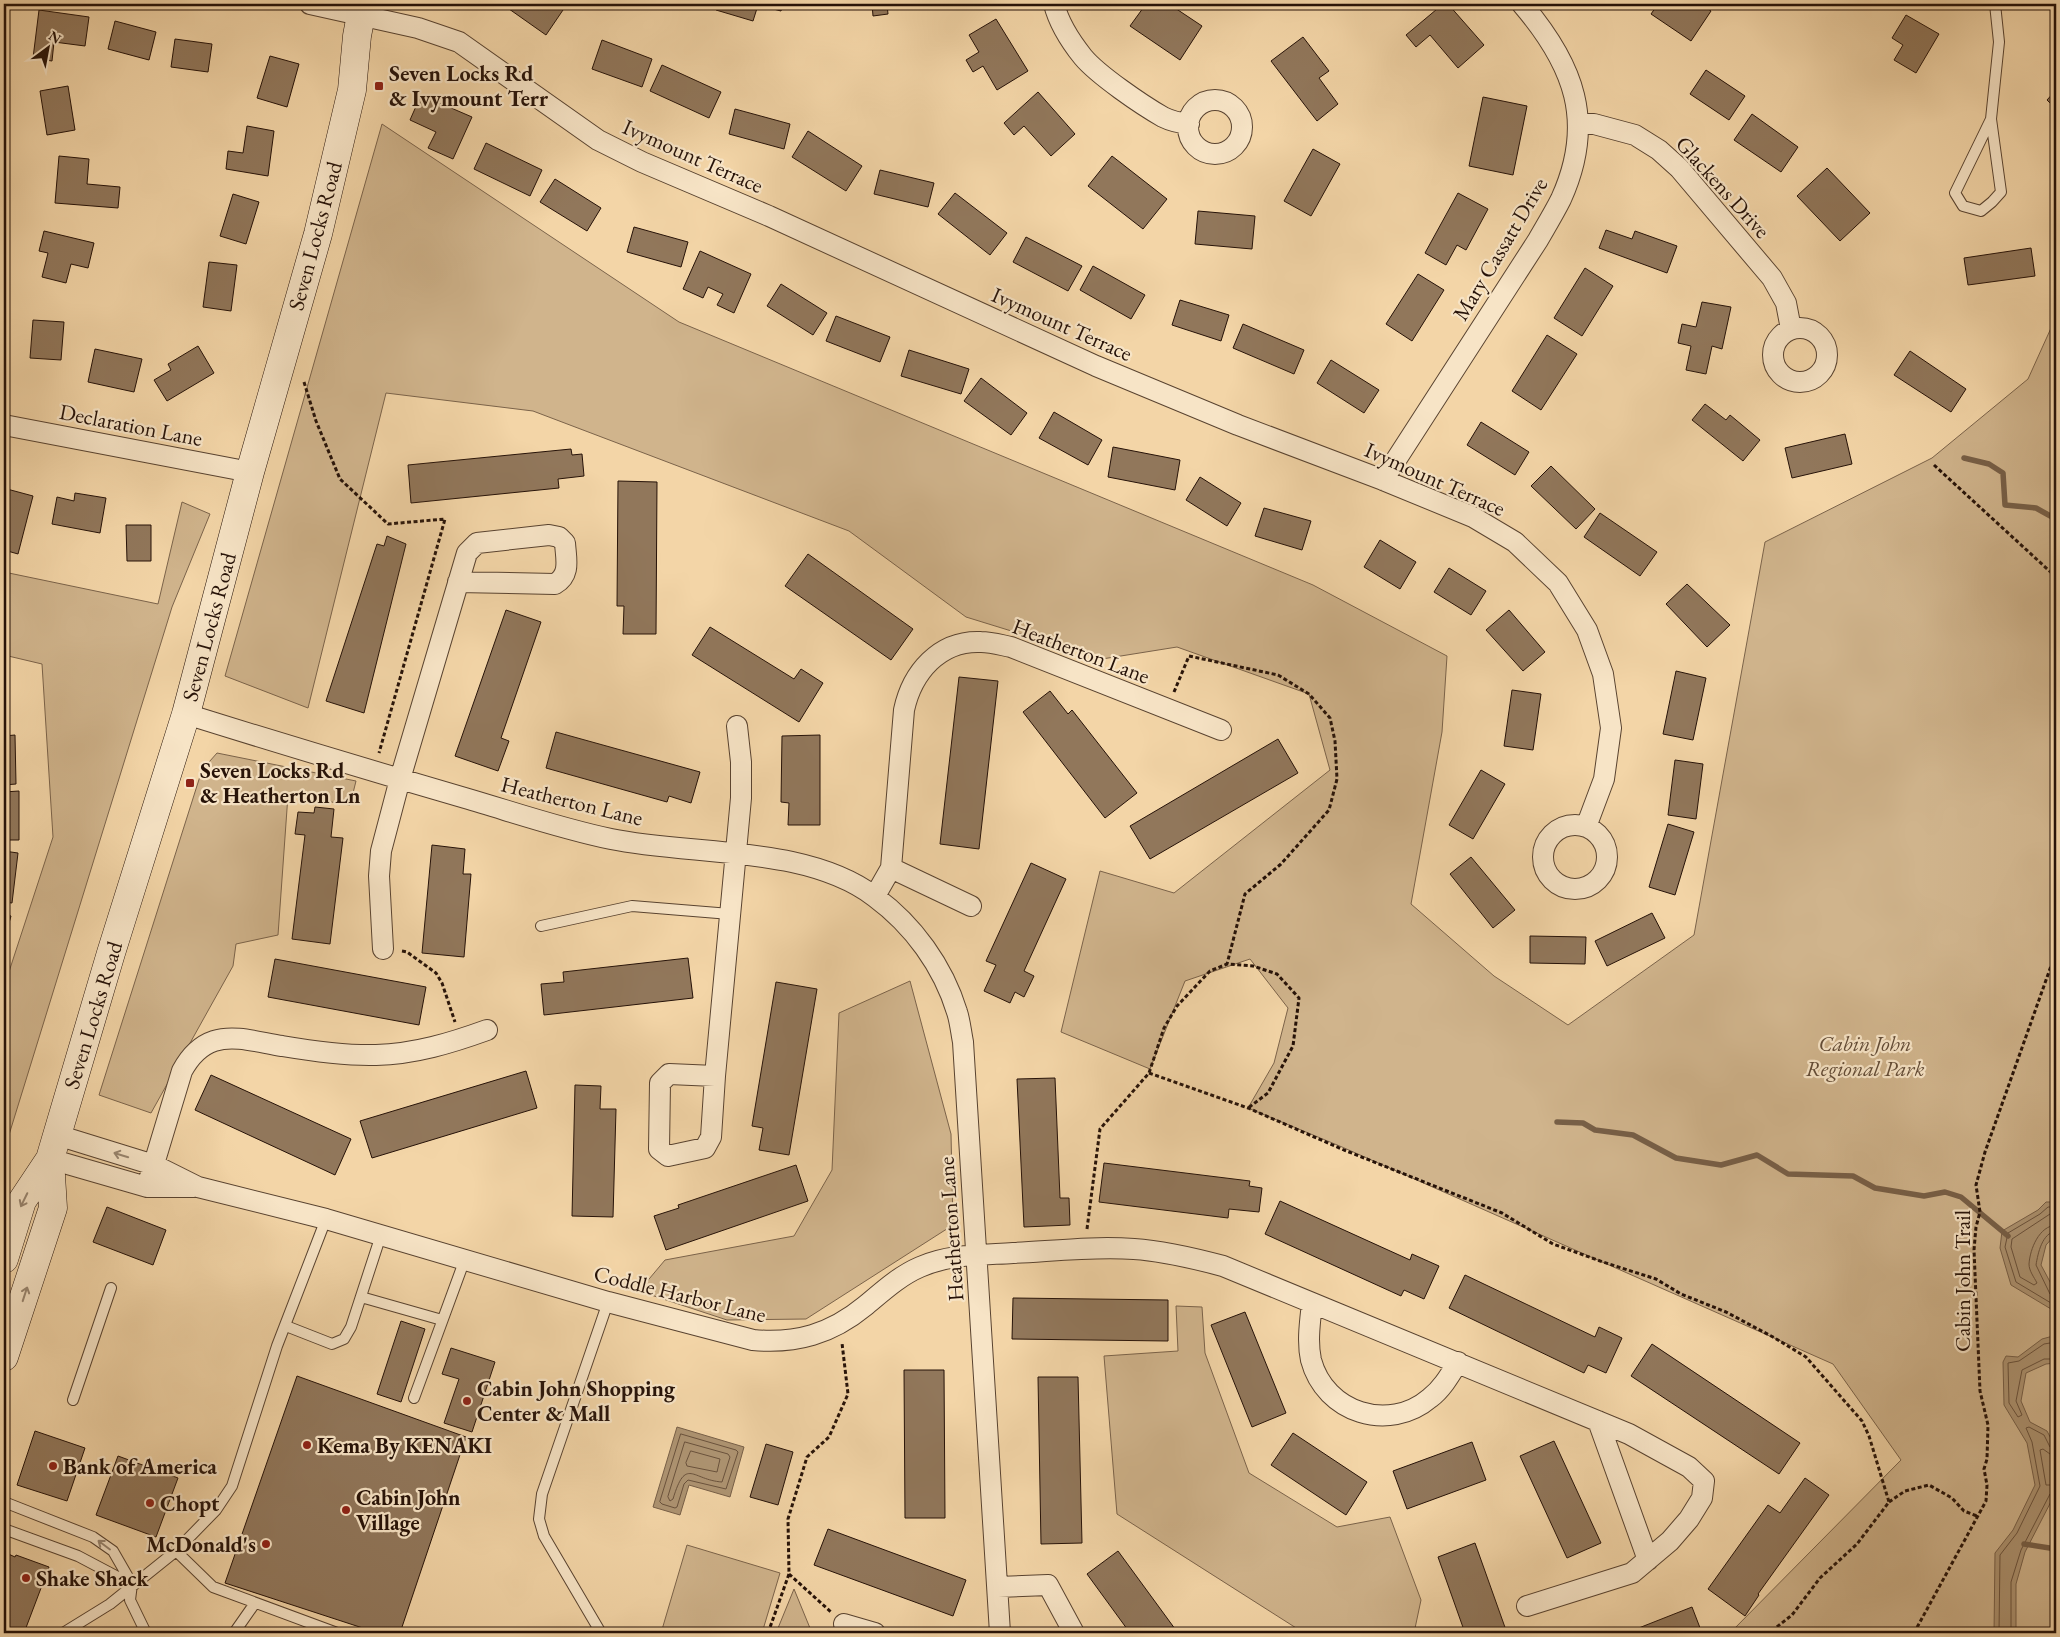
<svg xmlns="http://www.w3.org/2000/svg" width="2060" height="1637" font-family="'EB Garamond',serif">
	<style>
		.green { fill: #d0b48c; stroke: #7b634a }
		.water { fill: #ad9371; stroke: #775f47 }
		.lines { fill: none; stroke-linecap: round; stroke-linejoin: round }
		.shore { stroke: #6a523c; stroke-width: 1 }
		.stream { stroke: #775f47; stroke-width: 5.5 }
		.building { fill: #91775b; stroke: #261208 }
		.lane-casing { stroke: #594330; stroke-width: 12 }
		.street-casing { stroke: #594330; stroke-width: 22 }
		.secondary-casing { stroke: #261208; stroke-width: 29 }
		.path { stroke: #261208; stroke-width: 3; stroke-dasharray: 4 2.5; stroke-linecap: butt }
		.lane { stroke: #f7e4c6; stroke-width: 10 }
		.street { stroke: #f7e4c6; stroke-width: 20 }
		.secondary { stroke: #f7e4c6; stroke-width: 28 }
		.oneway { stroke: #998670 }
		.poi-dot { fill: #8f2418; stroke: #f7e4c6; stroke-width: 2 }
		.labels { text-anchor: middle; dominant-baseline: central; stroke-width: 4.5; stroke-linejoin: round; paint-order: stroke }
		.poi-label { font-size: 22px; font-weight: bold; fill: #261208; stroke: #f7e4c6; text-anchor: start }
		.street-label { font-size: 22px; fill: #261208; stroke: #f7e4c6 }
		.park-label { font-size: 22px; font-style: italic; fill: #624b36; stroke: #f7e4c6 }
	</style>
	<rect width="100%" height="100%" fill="#f3d5a7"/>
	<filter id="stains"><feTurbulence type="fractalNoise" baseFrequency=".004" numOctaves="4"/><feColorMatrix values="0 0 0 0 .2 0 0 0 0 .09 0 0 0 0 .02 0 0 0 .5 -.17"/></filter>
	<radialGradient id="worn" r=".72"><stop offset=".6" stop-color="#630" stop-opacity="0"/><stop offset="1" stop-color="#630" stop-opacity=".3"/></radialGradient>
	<path class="green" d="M382 124 679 322 1313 585 1447 656 1442 732 1411 904 1494 976 1568 1025 1694 935 1765 542 1932 458 2028 379 2056 317V1633H1730L1901 1460 1833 1364 1342 1147 1248 1108 1274 1063 1288 1008 1250 959 1185 981 1150 1069 1061 1032 1100 871 1174 893 1330 770 1309 694 1177 647 1102 659 966 617 849 531 533 411 386 393 308 708 225 676Z
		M182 502 210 514 172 607 4 1151V987L53 837 42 664 4 655V572L158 604Z
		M217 753 356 781 350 805 288 795 278 935 236 944 233 966 151 1113 99 1095 202 770Z
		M910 981 951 1134 953 1225 806 1319 727 1320 639 1291 665 1260 794 1236 832 1170 839 1013Z
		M1176 1306 1202 1307 1205 1353 1249 1473 1337 1527 1390 1517 1421 1600 1414 1633H1304L1117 1514 1104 1356 1178 1351Z
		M687 1545 780 1573 762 1633H661Z
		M794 1589 812 1633H776Z"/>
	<path class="water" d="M2046 1202H2056V1234L2046 1245 2041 1265 2056 1293V1312L2011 1285 2000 1248 2002 1231 2038 1210Z
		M2053 1336 2056 1338V1363L2046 1364 2026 1373 2021 1401 2030 1422 2047 1431 2056 1448V1492L2025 1552 2016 1584V1633H1994L1995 1553 2013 1530 2035 1485 2027 1443 2004 1405 2003 1362 2006 1356 2018 1357 2042 1339Z
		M677 1427 744 1447 730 1497 689 1485 680 1515 653 1507Z"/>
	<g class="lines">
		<path class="shore" d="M2056 1207H2048L2040 1214 2008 1233 2005 1247 2016 1282 2056 1306
			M2056 1213 2050 1214 2012 1239 2011 1247 2020 1277 2034 1285 2037 1283C2034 1277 2029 1271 2029 1264 2030 1249 2039 1226 2056 1225
			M2056 1231C2042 1233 2038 1253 2036 1265L2050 1294 2056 1296
			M2056 1342 2044 1344 2019 1361 2008 1363 2009 1403 2018 1417 2022 1415 2016 1401 2022 1370 2044 1359H2056
			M681 1434 736 1450 738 1452 726 1489 688 1480 684 1484 677 1507 675 1508 662 1504 660 1502Z
			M685 1442 728 1454 730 1457 722 1482C692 1480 686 1456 673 1499L670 1501 668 1497Z
			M691 1451 720 1459 717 1472 687 1466 686 1463Z
			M2056 1455 2050 1454 2043 1449 2040 1450 2046 1485H2056
			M1999 1633 2000 1555 2017 1533 2040 1486 2032 1442 2026 1428 2029 1427 2044 1435 2050 1447 2056 1449
			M2011 1633V1582L2021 1550 2050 1494 2056 1491"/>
		<path class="stream" d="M1964 458 1989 464 2003 473 2005 505 2036 508 2054 518 2056 517
			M1557 1122 1583 1123 1595 1130 1633 1135 1676 1158 1721 1165 1757 1155 1788 1174 1853 1176 1875 1188 1924 1196 1945 1192 1961 1197 2008 1236
			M2024 1544 2056 1549"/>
	</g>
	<path class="building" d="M502 4H554L563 10 546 35Z
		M718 4H783L781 11 758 5 753 21 716 10Z
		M872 4H887L888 14 873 16Z
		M1146 4H1169L1202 26 1180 60 1130 26Z
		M1443 4H1448L1484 45 1458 68 1430 35 1416 47 1406 35Z
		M1658 4H1701L1711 11 1691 41 1651 14Z
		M39 10 89 17 85 46 54 42 52 61 33 58Z
		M1906 15 1939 34 1916 73 1894 60 1903 45 1892 38Z
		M996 19 1028 71 997 90 983 66 973 72 966 60 979 52 969 35Z
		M115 21 156 32 149 60 108 49Z
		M1303 37 1329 71 1319 78 1338 104 1317 121 1271 61Z
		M175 39 212 44 208 72 171 67Z
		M602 40 652 59 642 87 592 69Z
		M270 56 299 64 287 107 257 98Z
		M662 65 721 92 709 118 650 91Z
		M1706 70 1745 96 1729 120 1690 94Z
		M68 86 75 130 47 135 40 91Z
		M2056 90V109L2047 100Z
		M1038 92 1075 134 1051 156 1024 126 1014 135 1004 123Z
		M421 95 472 117 453 159 428 148 436 132 410 120Z
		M1483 97 1527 106 1513 175 1469 166Z
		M735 109 790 124 784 149 729 134Z
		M1752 114 1798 147 1781 172 1734 140Z
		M247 126 274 131 268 176 226 169 228 151 243 153Z
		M808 131 862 166 846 191 792 157Z
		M486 143 542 170 530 196 474 169Z
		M1313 149 1340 164 1311 216 1284 201Z
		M59 156 89 159 87 184 120 187 118 208 55 203Z
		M1112 156 1167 199 1143 229 1088 186Z
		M1827 168 1870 213 1840 241 1797 196Z
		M880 170 934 183 928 207 874 194Z
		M555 179 601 208 587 231 540 202Z
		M955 193 1007 233 990 255 938 214Z
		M1458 193 1488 209 1466 250 1457 245 1446 265 1425 253Z
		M233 194 259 202 246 244 220 236Z
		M1198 211 1255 216 1252 249 1195 244Z
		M634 227 688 242 681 267 627 252Z
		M1606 230 1632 239 1635 231 1677 246 1667 273 1599 248Z
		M44 231 94 243 88 268 71 264 66 283 42 277 48 253 39 251Z
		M1026 237 1082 266 1068 291 1013 262Z
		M2031 248 2035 276 1968 285 1964 258Z
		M700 251 751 274 734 313 717 305 723 294 708 287 703 298 683 289Z
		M209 262 237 265 231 311 203 307Z
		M1093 266 1145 295 1131 319 1080 290Z
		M1585 268 1613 286 1582 336 1554 318Z
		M1418 274 1444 290 1412 341 1386 324Z
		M781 284 827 313 813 335 767 306Z
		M1180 300 1229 315 1221 341 1172 325Z
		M1702 302 1731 307 1722 349 1712 346 1706 374 1686 370 1691 346 1678 343 1682 324 1696 327Z
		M836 316 890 337 880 362 826 341Z
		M33 320 64 322 61 360 30 358Z
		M1243 324 1304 350 1294 374 1233 348Z
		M1547 335 1577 354 1541 410 1512 391Z
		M198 346 214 373 167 401 154 380 171 370 168 364Z
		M95 349 142 359 134 392 88 382Z
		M909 350 969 369 961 394 901 376Z
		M1910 351 1966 389 1951 412 1894 375Z
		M1331 360 1379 390 1364 413 1317 383Z
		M981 378 1027 413 1011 435 964 401Z
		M1705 404 1726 420 1730 415 1760 440 1743 461 1692 420Z
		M1054 412 1102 440 1088 465 1039 438Z
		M1481 422 1529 452 1515 475 1467 445Z
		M1845 434 1852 464 1792 478 1785 448Z
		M1113 447 1180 460 1175 490 1108 477Z
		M571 449 572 455 582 454 584 476 558 479 559 488 411 503 408 465Z
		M1551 466 1595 509 1576 529 1531 486Z
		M1200 477 1241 503 1227 526 1186 500Z
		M618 481 657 482 656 634H623L624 606H617Z
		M7 489 33 496 18 554 4 550V500Z
		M75 493 106 498 100 533 52 524 57 497 74 501Z
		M1264 508 1311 521 1302 550 1255 536Z
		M1600 513 1657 552 1640 576 1584 537Z
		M126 525H151V561H127Z
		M387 536 406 544 364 713 326 701 377 544 384 546Z
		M1380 540 1416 562 1400 589 1364 567Z
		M808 554 913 629 891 660 785 586Z
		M1449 568 1486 591 1471 615 1434 592Z
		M1687 584 1730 625 1707 647 1666 604Z
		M506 610 541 622 501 738 509 741 498 771 455 756Z
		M1509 610 1545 652 1523 671 1486 630Z
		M710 627 794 679 801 669 823 683 799 722 692 655Z
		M1676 671 1706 678 1693 740 1663 734Z
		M4 677H5L9 727 4 728Z
		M959 677 998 681 979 849 940 844Z
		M1512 690 1541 694 1533 750 1504 746Z
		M1050 691 1068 714 1072 710 1137 793 1105 818 1023 712Z
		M556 732 700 772 691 803 669 796 667 802 546 768Z
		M15 735 16 784 4 785V736Z
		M820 735V825H788L789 803 781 802 782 736Z
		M1278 739 1298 773 1150 859 1130 826Z
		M1675 760 1703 764 1696 819 1668 815Z
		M1481 770 1505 784 1473 839 1449 825Z
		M19 791V840H4V792Z
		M315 807 334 809 331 837 343 838 330 944 292 939 305 835 295 834 298 812 314 813Z
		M1668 824 1694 832 1675 895 1649 887Z
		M432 845 465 849 463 874H471L464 957 422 953Z
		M4 851 18 853 12 903 4 902Z
		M1471 857 1515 910 1493 928 1450 874Z
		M1031 863 1066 879 1024 971 1034 976 1024 997 1015 992 1010 1003 984 991 996 965 986 961Z
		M1652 913 1665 938 1607 966 1595 941Z
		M4 914 11 916 4 941Z
		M1530 936 1586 937 1585 964 1530 963Z
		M688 958 693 998 544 1015 541 984 564 982 563 972Z
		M275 959 426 987 419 1025 268 997Z
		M776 982 817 989 789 1155 759 1150 763 1128 752 1126Z
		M526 1071 537 1108 372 1158 360 1121Z
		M211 1075 351 1139 335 1175 195 1110Z
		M1055 1078 1060 1198H1069L1070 1225 1024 1227 1017 1079Z
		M575 1085 601 1086 600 1109H616L613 1217 572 1216Z
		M1104 1163 1250 1181 1249 1186 1262 1188 1259 1212 1229 1209 1228 1218 1099 1202Z
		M796 1165 808 1201 666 1250 654 1216 679 1208 678 1205Z
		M1280 1201 1410 1260 1412 1254 1439 1266 1424 1299 1404 1290 1401 1296 1265 1234Z
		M107 1207 166 1230 153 1265 93 1242Z
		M1465 1275 1595 1337 1599 1327 1622 1338 1606 1373 1588 1365 1584 1373 1449 1308Z
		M1013 1298 1168 1300V1341L1012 1339Z
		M1245 1312 1286 1413 1252 1427 1211 1325Z
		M401 1321 425 1329 401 1402 377 1394Z
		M1652 1344 1800 1443 1779 1474 1631 1376Z
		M451 1348 495 1362 472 1432 444 1423 459 1379 442 1374Z
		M904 1370H944L945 1518H905Z
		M297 1376 466 1437 400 1633H378L225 1583Z
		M1038 1377H1078L1082 1543 1041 1544Z
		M35 1431 85 1448 67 1501 17 1485Z
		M1293 1433 1367 1482 1346 1515 1271 1465Z
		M1554 1441 1601 1543 1567 1558 1520 1456Z
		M1472 1442 1486 1480 1407 1509 1393 1471Z
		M766 1444 793 1452 778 1505 750 1497Z
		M118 1456 178 1478 156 1537 96 1515Z
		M1805 1478 1829 1495 1758 1594 1759 1595 1745 1616 1708 1589 1768 1505 1780 1513Z
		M828 1529 966 1580 953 1616 814 1565Z
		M1475 1543 1507 1633H1465L1438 1557Z
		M1118 1551 1178 1633H1130L1087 1574Z
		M4 1552 15 1557 16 1555 49 1567 24 1633H17L4 1628Z
		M1692 1607 1702 1633H1626Z"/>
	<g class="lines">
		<defs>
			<path id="lane" d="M1991 119 1955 193 1963 206 1981 211 1992 202 2001 192 1991 119 1999 42 1995 4
				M541 926 632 906 730 914
				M361 1297 442 1320
				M286 1326 332 1344 344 1339 351 1327 381 1235
				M414 1398 465 1259
				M73 1400 111 1288
				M4 1502 93 1537 113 1551 132 1584 130 1600 146 1633
				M4 1529 78 1556 131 1584
				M176 1551 213 1587 337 1633
				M63 1633 110 1604 176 1551 216 1510 232 1486 277 1346 326 1219
				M234 1633 255 1603
				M601 1633 544 1536 539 1519 542 1494 608 1302"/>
			<path id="street" d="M310 4 418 28 459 42 598 140 642 162 769 216 1096 366 1238 425 1383 480 1473 517 1515 542 1558 583 1587 630 1603 674 1611 728 1604 779 1586 827
				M1054 4C1059 24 1071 42 1083 57 1098 75 1142 105 1163 117 1171 121 1180 123 1189 124
				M1188 127a27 27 0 1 1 54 0a27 27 0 1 1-54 0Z
				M1579 124H1594L1635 135 1659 150 1679 168 1772 278 1786 303 1791 329
				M1773 355a27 27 0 1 1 54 0a27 27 0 1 1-54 0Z
				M4 425 250 472
				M1383 480 1538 240C1546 226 1554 213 1561 199 1596 122 1574 65 1522 4
				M186 714C279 743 372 771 465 798 513 812 562 829 611 839 693 856 807 845 875 897 913 925 943 966 957 1012 960 1021 961 1032 963 1042L1000 1633
				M1543 857a32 32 0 1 1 64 0a32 32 0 1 1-64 0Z
				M891 868 971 906
				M875 896 891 868 904 710C912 673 939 640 981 642 991 642 1001 645 1011 647L1221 730
				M383 949 379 876 381 851 400 779 467 553 477 543 549 535 559 537 565 543C566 559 571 575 555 584L458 582
				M715 1076 669 1074 660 1083 659 1149 668 1156 705 1148 711 1137 715 1076 741 798V762L737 726
				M57 1135 154 1165 198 1187 326 1219 608 1302 753 1340C796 1344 831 1334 865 1306 882 1292 899 1276 920 1267 949 1254 981 1255 1013 1253 1053 1251 1094 1246 1134 1249 1164 1251 1193 1258 1223 1266L1629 1434 1689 1467 1704 1481 1702 1498 1689 1519 1670 1541 1632 1573 1527 1606
				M50 1159 147 1187H194
				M147 1187 182 1071C189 1058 199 1046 214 1041 235 1034 261 1043 282 1046 312 1051 345 1056 376 1055 415 1054 451 1043 487 1030
				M1312 1303C1310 1322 1307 1342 1311 1360 1325 1413 1389 1433 1430 1398 1442 1389 1450 1375 1458 1362
				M1598 1421 1648 1560
				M998 1587 1048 1585 1074 1633
				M844 1624 875 1633"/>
			<path id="secondary" d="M4 1259 22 1201 50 1159 111 953 186 714 250 472 318 234 352 90 357 36 363 4
				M4 1357 53 1208 50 1159"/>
		</defs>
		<use href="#lane" class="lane-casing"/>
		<use href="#street" class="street-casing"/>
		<use href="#secondary" class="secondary-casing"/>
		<path class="path" d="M304 382 316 421 340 479 388 524 445 519 379 753
			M1934 465 2056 577
			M1174 692 1189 656 1278 675 1309 694 1330 718 1335 741 1337 779 1329 810 1281 864 1245 894 1227 964
			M402 951 407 952 436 973 442 983 455 1022
			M1149 1073 1248 1108 1344 1150 1502 1213 1553 1244 1603 1262 1656 1279 1681 1294 1726 1312 1773 1337 1806 1357 1862 1421 1869 1436 1889 1502 1857 1544 1820 1578 1792 1615 1769 1633
			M1087 1229 1100 1129 1149 1073 1164 1028 1177 1006 1210 971 1227 964 1253 966 1277 974 1299 998 1293 1046 1268 1093 1248 1108
			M1889 1502 1905 1491 1929 1485 1952 1498 1964 1511 1977 1516
			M789 1574 831 1612
			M768 1633 789 1574 788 1519 807 1457 829 1437 848 1394 842 1343
			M1914 1633 1986 1501 1987 1485 1984 1469 1987 1459 1988 1425 1980 1391 1974 1250 1976 1227 1980 1212 1976 1185 1985 1152 2056 952"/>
		<use href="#lane" class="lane"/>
		<use href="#street" class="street"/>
		<use href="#secondary" class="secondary"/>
	</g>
	<defs><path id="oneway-shaft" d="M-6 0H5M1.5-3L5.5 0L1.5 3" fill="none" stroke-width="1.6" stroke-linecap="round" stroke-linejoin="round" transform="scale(1.25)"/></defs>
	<g class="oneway">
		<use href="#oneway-shaft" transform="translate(121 1155) rotate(-163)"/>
		<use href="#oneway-shaft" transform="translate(24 1200) rotate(116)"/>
		<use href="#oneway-shaft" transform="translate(25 1294) rotate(-72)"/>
		<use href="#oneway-shaft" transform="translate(104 1545) rotate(-143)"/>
	</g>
	<g class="poi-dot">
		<rect x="374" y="81" width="10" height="10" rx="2.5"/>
		<rect x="185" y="778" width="10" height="10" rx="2.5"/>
		<circle cx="467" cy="1401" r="5"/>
		<circle cx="307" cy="1445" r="5"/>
		<circle cx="53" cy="1466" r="5"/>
		<circle cx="150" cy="1503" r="5"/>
		<circle cx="346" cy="1510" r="5"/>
		<circle cx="266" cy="1544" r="5"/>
		<circle cx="26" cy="1578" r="5"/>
	</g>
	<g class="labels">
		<g class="poi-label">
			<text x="389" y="73">Seven Locks Rd<tspan x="389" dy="25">&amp; Ivymount Terr</tspan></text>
			<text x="200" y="770">Seven Locks Rd<tspan x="200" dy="25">&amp; Heatherton Ln</tspan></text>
			<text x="477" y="1388">Cabin John Shopping<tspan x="477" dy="25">Center &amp; Mall</tspan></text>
			<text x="317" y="1445">Kema By KENAKI</text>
			<text x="63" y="1466">Bank of America</text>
			<text x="356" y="1497">Cabin John<tspan x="356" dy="25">Village</tspan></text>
			<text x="160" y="1503">Chopt</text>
			<text x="256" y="1544" text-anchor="end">McDonald's</text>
			<text x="36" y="1578">Shake Shack</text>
		</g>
		<g class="street-label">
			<text transform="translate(693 156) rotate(24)">Ivymount Terrace</text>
			<text transform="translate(1723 187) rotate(48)">Glackens Drive</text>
			<text transform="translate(315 236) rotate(-75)">Seven Locks Road</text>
			<text transform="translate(1500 249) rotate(-59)">Mary Cassatt Drive</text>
			<text transform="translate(1062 324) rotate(24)">Ivymount Terrace</text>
			<text transform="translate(131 425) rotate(11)">Declaration Lane</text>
			<text transform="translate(1435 479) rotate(24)">Ivymount Terrace</text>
			<text transform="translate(209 627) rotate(-75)">Seven Locks Road</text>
			<text transform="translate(1081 651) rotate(21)">Heatherton Lane</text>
			<text transform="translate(572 801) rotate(14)">Heatherton Lane</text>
			<text transform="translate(93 1015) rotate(-73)">Seven Locks Road</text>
			<text transform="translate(951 1229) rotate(-94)">Heatherton Lane</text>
			<text transform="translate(1962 1281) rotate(-90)">Cabin John Trail</text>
			<text transform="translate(680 1294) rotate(14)">Coddle Harbor Lane</text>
		</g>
		<g class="park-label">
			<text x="1865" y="1043">Cabin John<tspan x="1865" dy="25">Regional Park</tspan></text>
		</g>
	</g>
	<rect width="2060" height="1637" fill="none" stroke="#f3d5a7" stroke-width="20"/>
	<rect x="5" y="5" width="2050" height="1627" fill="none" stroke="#261208" stroke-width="2.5"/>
	<rect x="10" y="10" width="2040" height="1617" fill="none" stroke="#261208"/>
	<g transform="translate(48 48) rotate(32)" stroke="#f7e4c6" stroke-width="4" paint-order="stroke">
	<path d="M0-4L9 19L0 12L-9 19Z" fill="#261208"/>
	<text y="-8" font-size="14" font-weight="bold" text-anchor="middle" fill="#261208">N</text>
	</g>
	<rect width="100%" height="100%" filter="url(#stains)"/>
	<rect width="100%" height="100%" fill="url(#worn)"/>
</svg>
